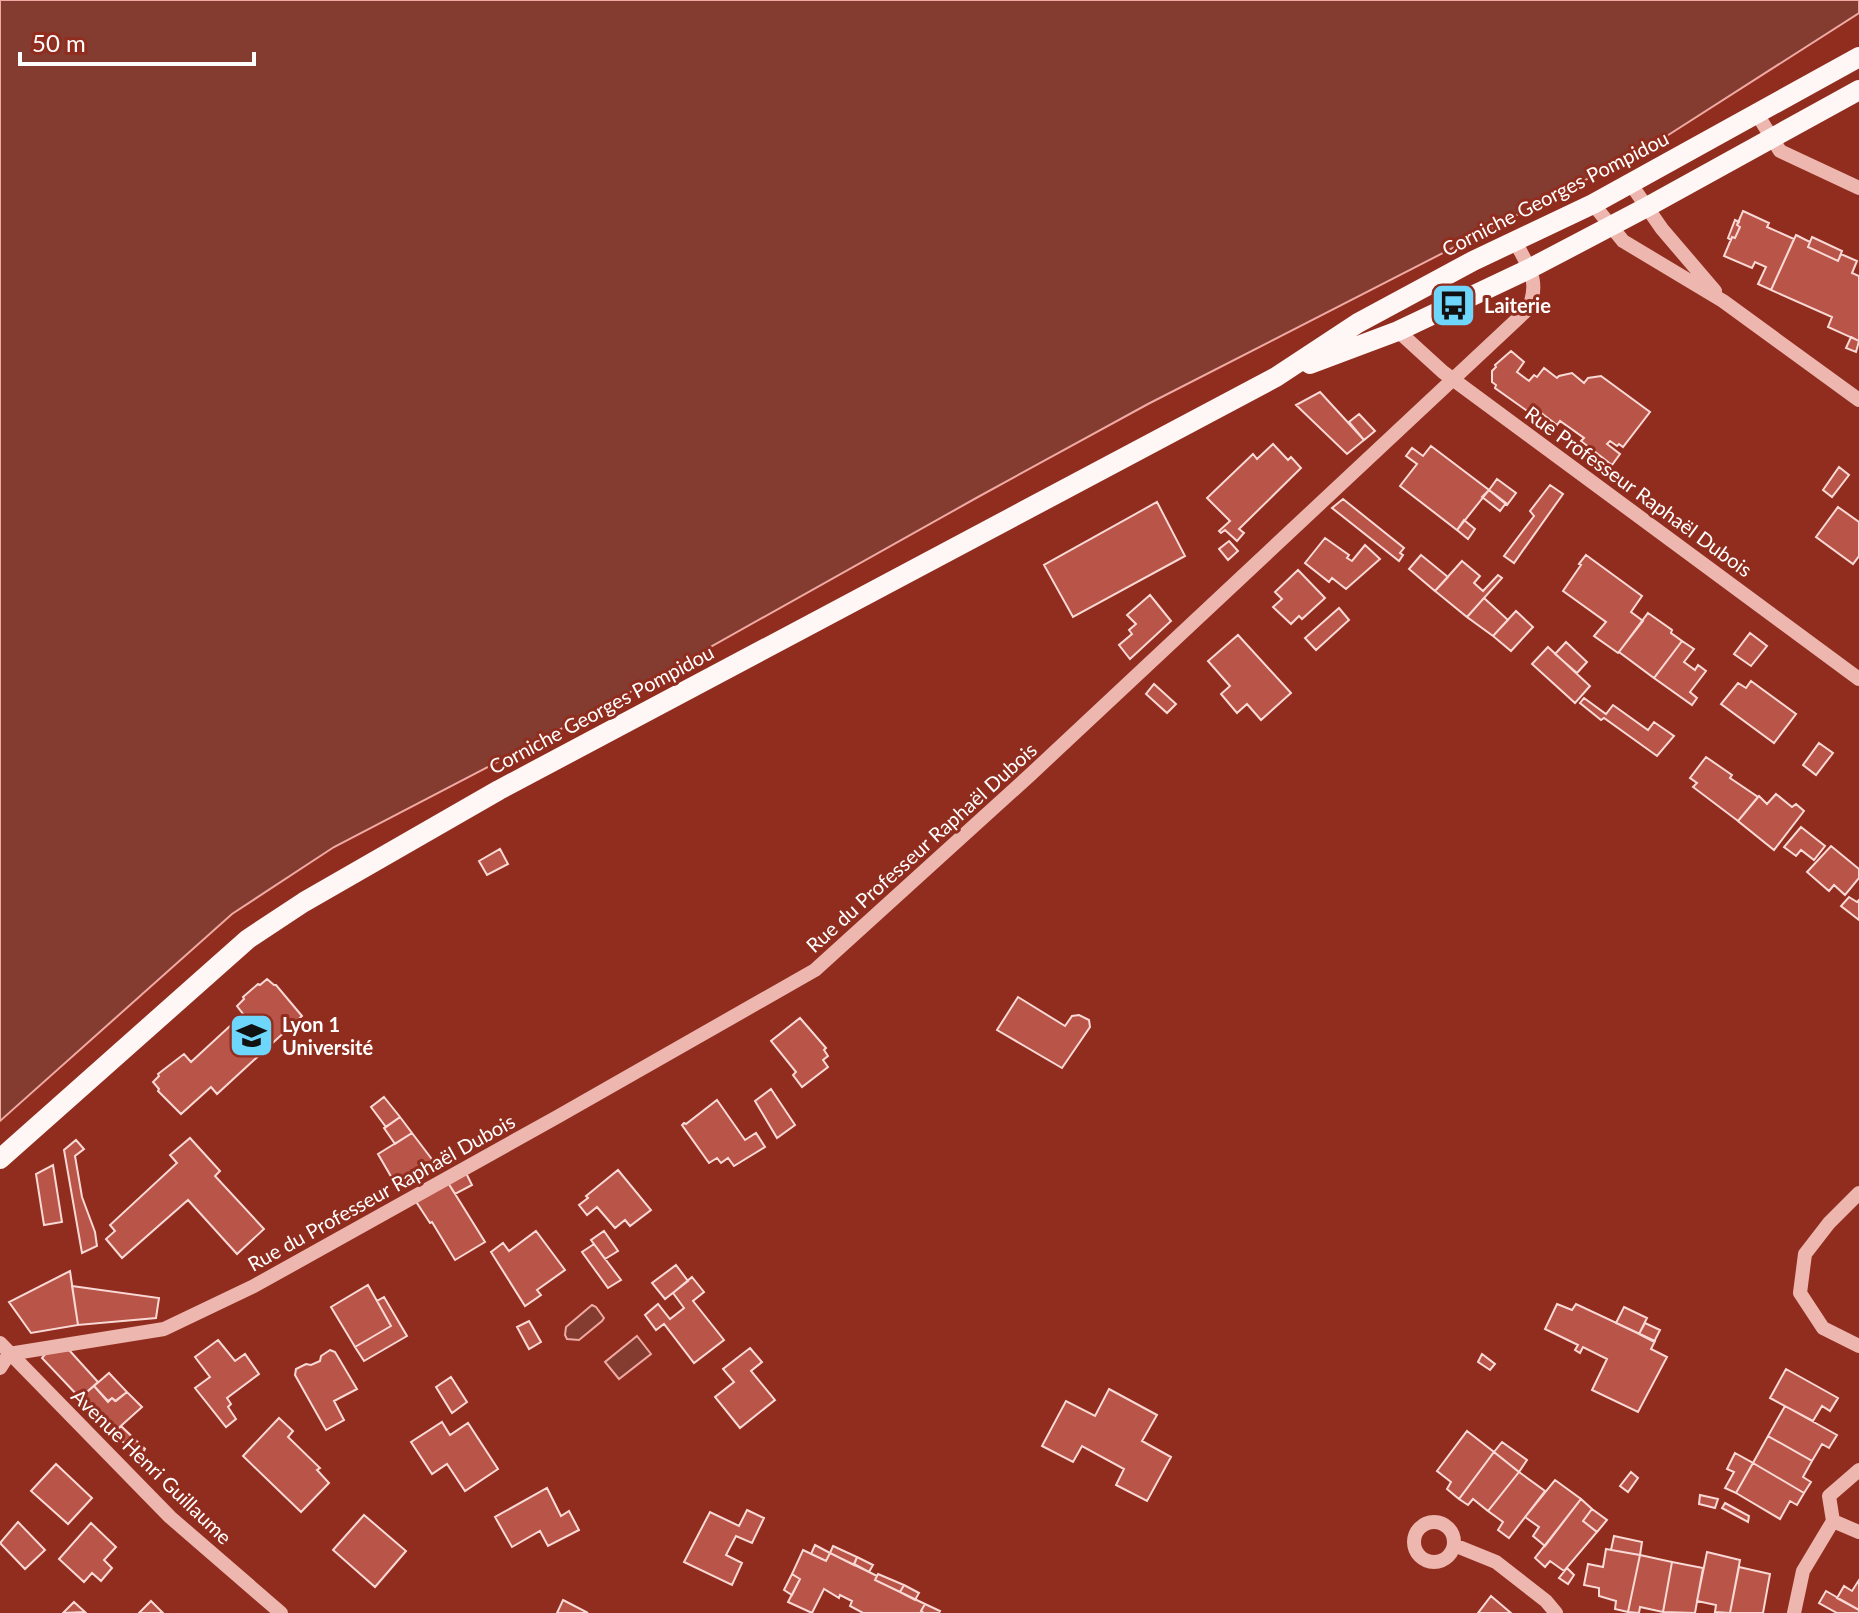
<svg xmlns="http://www.w3.org/2000/svg" width="1859" height="1613" font-family="Lato,sans-serif">
	<style>
		.water { fill: #843b30; stroke: #efaaa3; stroke-width: 2 }
		.building { fill: #b85448; stroke: #f9d9d5; stroke-width: 2 }
		.lines { fill: none; stroke-linecap: round; stroke-linejoin: round }
		.minor { stroke: #edb6af; stroke-width: 14 }
		.major { stroke: #fff7f6; stroke-width: 20 }
		.labels { text-anchor: middle; dominant-baseline: central; stroke-width: 6; stroke-linejoin: round; paint-order: stroke }
		.street-label { font-size: 20px; fill: #fff; stroke: #902d1f }
		.poi-label { font-size: 20px; font-weight: bold; fill: #fff; stroke: #902d1f; text-anchor: start }
	</style>
	<rect width="100%" height="100%" fill="#902d1f"/>
	<path class="water" d="M0 0H1859V13L1648 148 1148 404 978 497 607 705 334 847 232 914 0 1121Z
		M592 1305 596 1307 604 1318 602 1321 579 1340 567 1339 565 1335 566 1327Z
		M637 1336 651 1354 619 1379 605 1362Z"/>
	<path class="building" d="M1743 211 1769 223 1767 227 1794 239 1771 290 1758 284 1766 267 1755 262 1752 268 1724 256 1732 237 1735 238 1740 227 1737 225Z
		M1735 220 1739 222 1737 225 1740 227 1735 238 1732 237 1731 240 1728 238Z
		M1796 235 1810 242 1808 247 1838 261 1841 254 1857 261 1852 273 1859 276V341L1828 327 1832 317 1771 290Z
		M1812 237 1842 251 1838 261 1808 247Z
		M1851 337 1859 341 1856 352 1846 348Z
		M1511 351 1524 362 1517 372 1529 381 1534 375 1537 377 1544 368 1557 378 1559 376 1572 373 1584 383 1588 378 1601 376 1650 412 1623 447 1619 444 1617 446 1610 441 1607 444 1620 454 1612 465 1581 441 1584 438 1560 421 1557 425 1541 413 1537 418 1495 388 1496 385 1492 382V371L1496 367 1495 365Z
		M1320 392 1364 440 1347 454 1296 405Z
		M1359 414 1375 431 1364 440 1349 422Z
		M1273 444 1288 460 1291 457 1301 468 1239 529 1244 533 1237 541 1225 530 1221 533 1219 531 1230 521 1207 498 1253 454 1257 459Z
		M1431 446 1489 490 1457 530 1400 486 1417 464 1406 456 1412 448 1423 456Z
		M1839 467 1849 475 1832 497 1823 490Z
		M1497 479 1516 493 1507 505 1489 490Z
		M1550 485 1563 494 1514 563 1504 556 1534 516 1530 511Z
		M1489 490 1506 503 1500 511 1482 497Z
		M1343 499 1404 548 1400 553 1403 555 1399 561 1332 508Z
		M1157 502 1185 556 1073 617 1044 565Z
		M1838 507 1859 522V556L1853 564 1816 537Z
		M1464 520 1475 529 1468 539 1457 530Z
		M1325 538 1349 555 1347 558 1352 561 1365 545 1380 559 1346 589 1332 578 1329 582 1305 563Z
		M1229 541 1238 551 1228 560 1219 549Z
		M1421 555 1448 577 1435 591 1409 569Z
		M1586 555 1642 596 1631 612 1643 621 1618 653 1594 636 1606 622 1563 591 1581 565 1579 564Z
		M1462 561 1480 576 1474 583 1483 591 1498 575 1502 578 1467 617 1435 591Z
		M1298 570 1325 598 1302 619 1299 616 1291 624 1273 607 1282 599 1275 592Z
		M1150 595 1171 621 1130 659 1119 645 1132 634 1129 630 1136 624 1127 615Z
		M1484 598 1508 620 1493 636 1467 617Z
		M1339 608 1349 620 1316 650 1305 638Z
		M1516 611 1533 627 1511 651 1493 636Z
		M1648 613 1672 630 1671 633 1682 641 1654 678 1619 652Z
		M1750 633 1767 646 1751 666 1734 654Z
		M1238 635 1291 693 1261 720 1247 704 1237 713 1221 694 1230 686 1208 661Z
		M1682 641 1694 649 1684 662 1695 670 1698 665 1706 671 1690 692 1697 698 1692 705 1654 678Z
		M1566 642 1587 662 1577 673 1555 654Z
		M1548 647 1590 686 1575 703 1532 664Z
		M1751 681 1796 714 1774 743 1721 704 1738 683 1746 688Z
		M1154 684 1176 704 1167 713 1146 694Z
		M1584 698 1606 714 1613 705 1648 730 1654 722 1674 736 1657 756 1604 718 1601 720 1580 703Z
		M1819 743 1833 753 1816 775 1803 765Z
		M1706 757 1732 775 1730 778 1758 797 1738 821 1693 787 1697 783 1690 778Z
		M1776 794 1792 807 1796 804 1804 811 1774 850 1738 821 1759 796 1767 804Z
		M1801 827 1825 846 1814 860 1801 850 1796 856 1784 847Z
		M1831 846 1859 869V878L1845 895 1834 885 1829 891 1807 872Z
		M500 849 508 864 487 875 479 861Z
		M1849 897 1857 902 1859 900V920L1841 906Z
		M267 979 274 985H276L302 1016 217 1094 211 1087 181 1114 158 1091 159 1089 153 1082 159 1076 158 1074 184 1054 191 1062 243 1014 237 1006 244 999 243 997 258 984 260 985Z
		M1018 997 1065 1026 1072 1016 1079 1015 1089 1020 1090 1027 1062 1068 997 1030Z
		M800 1018 826 1048 824 1050 828 1056 823 1060 828 1067 802 1087 793 1075 796 1072 771 1041Z
		M771 1089 795 1125 777 1138 755 1101Z
		M384 1097 400 1117 386 1127 371 1107Z
		M717 1100 745 1140 756 1133 765 1147 734 1166 728 1158 721 1163 717 1158 709 1163 682 1125 684 1123 686 1124Z
		M400 1117 412 1133 395 1144 384 1128Z
		M412 1133 434 1162 396 1185 378 1154Z
		M190 1138 220 1171 215 1176 264 1229 237 1254 188 1200 122 1258 106 1239 115 1231 110 1225 177 1163 170 1155Z
		M76 1140 84 1149 75 1156 82 1197 95 1232 97 1246 82 1253 64 1150Z
		M53 1165 62 1222 44 1225 36 1174Z
		M618 1170 651 1210 630 1226 625 1220 615 1228 597 1207 587 1215 579 1205 588 1198 586 1196Z
		M465 1171 472 1185 455 1194 447 1181Z
		M447 1181 485 1242 455 1260 432 1222 430 1223 415 1200Z
		M536 1231 565 1270 537 1290 541 1295 525 1306 491 1252 503 1243 509 1251Z
		M604 1231 618 1251 605 1259 591 1240Z
		M594 1244 621 1280 608 1288 582 1252Z
		M676 1265 688 1281 665 1299 652 1283Z
		M70 1271 78 1325 31 1333 9 1302Z
		M692 1277 704 1292 693 1301 724 1340 694 1363 664 1324 656 1330 645 1315 658 1304 670 1319 684 1308 673 1293Z
		M368 1285 391 1326 355 1347 331 1307Z
		M72 1286 159 1298 156 1318 78 1325Z
		M384 1297 407 1336 364 1361 355 1347 391 1326 377 1301Z
		M1557 1304 1572 1310 1576 1304 1655 1341 1651 1349 1667 1357 1638 1412 1592 1390 1607 1359 1583 1347 1580 1353 1575 1350 1578 1345 1545 1329Z
		M1624 1307 1647 1318 1639 1334 1616 1323Z
		M529 1321 541 1342 529 1349 517 1327Z
		M1645 1323 1660 1330 1654 1342 1639 1334Z
		M218 1340 235 1361 245 1354 259 1374 227 1398 231 1404 228 1407 236 1419 226 1427 195 1388 210 1377 195 1357Z
		M750 1348 762 1362 751 1371 775 1400 740 1428 715 1397 734 1382 723 1369Z
		M69 1350 98 1382 80 1398 42 1358 47 1352Z
		M330 1350 335 1352 357 1389 334 1401 344 1420 326 1430 295 1375 296 1369 306 1364 311 1365 320 1361 321 1356Z
		M1482 1354 1495 1364 1490 1370 1478 1362Z
		M1786 1369 1838 1398 1830 1411 1822 1406 1813 1421 1770 1398Z
		M109 1373 127 1392 115 1401 112 1398 108 1401 94 1386Z
		M451 1377 467 1402 452 1413 436 1387Z
		M94 1386 108 1402 112 1398 116 1401 127 1392 142 1407 113 1433 80 1398Z
		M1109 1389 1157 1415 1142 1441 1171 1457 1147 1501 1116 1485 1124 1469 1082 1446 1073 1462 1042 1446 1066 1401 1095 1416Z
		M1785 1406 1837 1435 1829 1448 1822 1444 1812 1461 1768 1436Z
		M279 1418 293 1431 288 1437 320 1468 317 1470 329 1483 301 1512 243 1456Z
		M442 1422 450 1435 468 1423 498 1469 465 1491 447 1464 432 1474 411 1442Z
		M121 1426 145 1449 140 1457 113 1433Z
		M1467 1431 1494 1452 1459 1499 1447 1489 1451 1482 1437 1471Z
		M1768 1436 1812 1461 1803 1477 1811 1482 1804 1493 1753 1463Z
		M1502 1442 1527 1460 1519 1472 1494 1452Z
		M1494 1452 1519 1472 1488 1511 1473 1499 1468 1505 1459 1499Z
		M1735 1453 1753 1463 1736 1493 1725 1488 1734 1472 1727 1469Z
		M1753 1463 1804 1493 1797 1505 1790 1501 1780 1519 1736 1493Z
		M56 1464 92 1498 68 1524 31 1491Z
		M1519 1472 1545 1491 1509 1538 1498 1530 1503 1522 1488 1511Z
		M1631 1472 1638 1478 1628 1492 1620 1486Z
		M1555 1480 1581 1499 1545 1546 1533 1536 1539 1527 1525 1517Z
		M547 1488 561 1516 569 1511 579 1530 548 1546 540 1531 512 1547 495 1517Z
		M1700 1495 1718 1499 1715 1508 1699 1504Z
		M1581 1499 1592 1509 1583 1521 1597 1532 1564 1571 1550 1561 1545 1567 1535 1558Z
		M1725 1503 1749 1516 1748 1522 1722 1508Z
		M1592 1509 1607 1520 1597 1532 1583 1521Z
		M747 1510 764 1518 752 1543 736 1536 726 1555 742 1563 732 1585 684 1562 710 1512 739 1526Z
		M364 1515 406 1551 375 1587 333 1550Z
		M18 1522 45 1550 25 1569 0 1543Z
		M91 1523 116 1547 104 1560 112 1568 101 1581 92 1573 84 1582 59 1559Z
		M1614 1536 1642 1542 1640 1555 1611 1550Z
		M815 1545 830 1553 826 1561 811 1554Z
		M833 1546 857 1557 854 1565 830 1553Z
		M1606 1549 1640 1555 1628 1612 1615 1609 1616 1601 1599 1596V1588L1584 1585 1588 1564 1603 1567Z
		M803 1550 826 1561 830 1553 869 1572 877 1576 875 1580 925 1604 921 1611 924 1613H863L850 1606 852 1601 840 1595 839 1598 824 1589 812 1613 788 1602 800 1579 792 1574Z
		M1707 1552 1740 1560 1730 1613 1715 1612 1716 1605 1697 1601Z
		M1640 1555 1672 1562 1663 1612 1640 1607 1639 1613 1628 1612Z
		M857 1557 873 1565 869 1572 854 1564Z
		M1672 1562 1703 1568 1695 1613 1663 1612Z
		M1739 1567 1770 1574 1763 1613H1730Z
		M1567 1568 1574 1575 1568 1584 1559 1578Z
		M792 1574 800 1579 792 1595 784 1590Z
		M878 1574 904 1585 900 1592 875 1580Z
		M1859 1580V1610L1837 1598 1844 1586 1852 1591Z
		M904 1585 919 1593 915 1600 900 1592Z
		M1826 1591 1859 1610V1613H1837L1819 1603Z
		M1491 1596 1511 1613H1478Z
		M563 1600 588 1613H557Z
		M151 1601 163 1613H139Z
		M74 1602 85 1612 63 1613Z
		M925 1604 940 1611 939 1613H924L921 1611Z"/>
	<g class="lines">
		<path class="minor" d="M1757 114 1780 151 1859 188
			M1630 183 1662 229 1715 291
			M1593 204 1623 241 1723 301 1859 400
			M1398 331 1443 372 1859 679
			M1859 1193 1829 1223 1805 1254 1800 1293 1823 1328 1859 1346
			M0 1343 170 1517 281 1613
			M0 1368 9 1354 164 1329 254 1286 557 1117 815 970 1030 775 1528 309C1541 281 1528 267 1515 241
			M1833 1521 1859 1532
			M1414 1542a20 20 0 1 1 40 0a20 20 0 1 1-40 0Z
			M1454 1545 1496 1562 1546 1601 1556 1613
			M1794 1613 1803 1571 1833 1521 1829 1496 1859 1470"/>
		<path class="major" d="M1310 364 1398 331 1529 269 1647 207 1859 90
			M0 1159 248 939 304 902 499 790 1276 377 1358 323 1473 261 1593 204 1859 57"/>
	</g>
	<defs>
		<symbol id="bus-square" viewBox="-11 -11 22 22"><rect x="-9" y="-9" width="18" height="18" rx="4" fill="#6fd6fb" stroke="#902d1f"/><path d="M-5-6H5V4H4V6H2V4H-2V6H-4V4H-5ZM-3.5-4V0h7V-4ZM-3.5 1.2v1.5H-2V1.2ZM2 1.2v1.5H3.5V1.2Z" fill="#111"/></symbol>
		<symbol id="university-square" viewBox="-11 -11 22 22"><rect x="-9" y="-9" width="18" height="18" rx="4" fill="#6fd6fb" stroke="#902d1f"/><path d="M0-5L7-2L0 1L-7-2ZM-4 1L0 2.5L4 1V4Q0 6-4 4Z" fill="#111"/></symbol>
	</defs>
	<g fill-rule="evenodd">
		<use href="#bus-square" x="1428" y="280" width="51" height="51"/>
		<use href="#university-square" x="226" y="1010" width="51" height="51"/>
	</g>
	<g class="labels">
		<g class="street-label">
			<text transform="translate(1555 193) rotate(-27)">Corniche Georges Pompidou</text>
			<text transform="translate(1639 491) rotate(36)">Rue Professeur Raphaël Dubois</text>
			<text transform="translate(601 709) rotate(-28)">Corniche Georges Pompidou</text>
			<text transform="translate(921 847) rotate(-42)">Rue du Professeur Raphaël Dubois</text>
			<text transform="translate(381 1192) rotate(-29)">Rue du Professeur Raphaël Dubois</text>
			<text transform="translate(152 1466) rotate(44)">Avenue Henri Guillaume</text>
		</g>
		<g class="poi-label">
			<text x="1484" y="305">Laiterie</text>
			<text x="282" y="1024">Lyon 1<tspan x="282" dy="23">Université</tspan></text>
		</g>
	</g>
	<path d="M20 52v12h234v-12" fill="none" stroke="#ffffff" stroke-width="4"/>
	<text x="32" y="52" font-size="24" fill="#ffffff" stroke="#902d1f" stroke-width="6" paint-order="stroke">50 m</text>
</svg>
